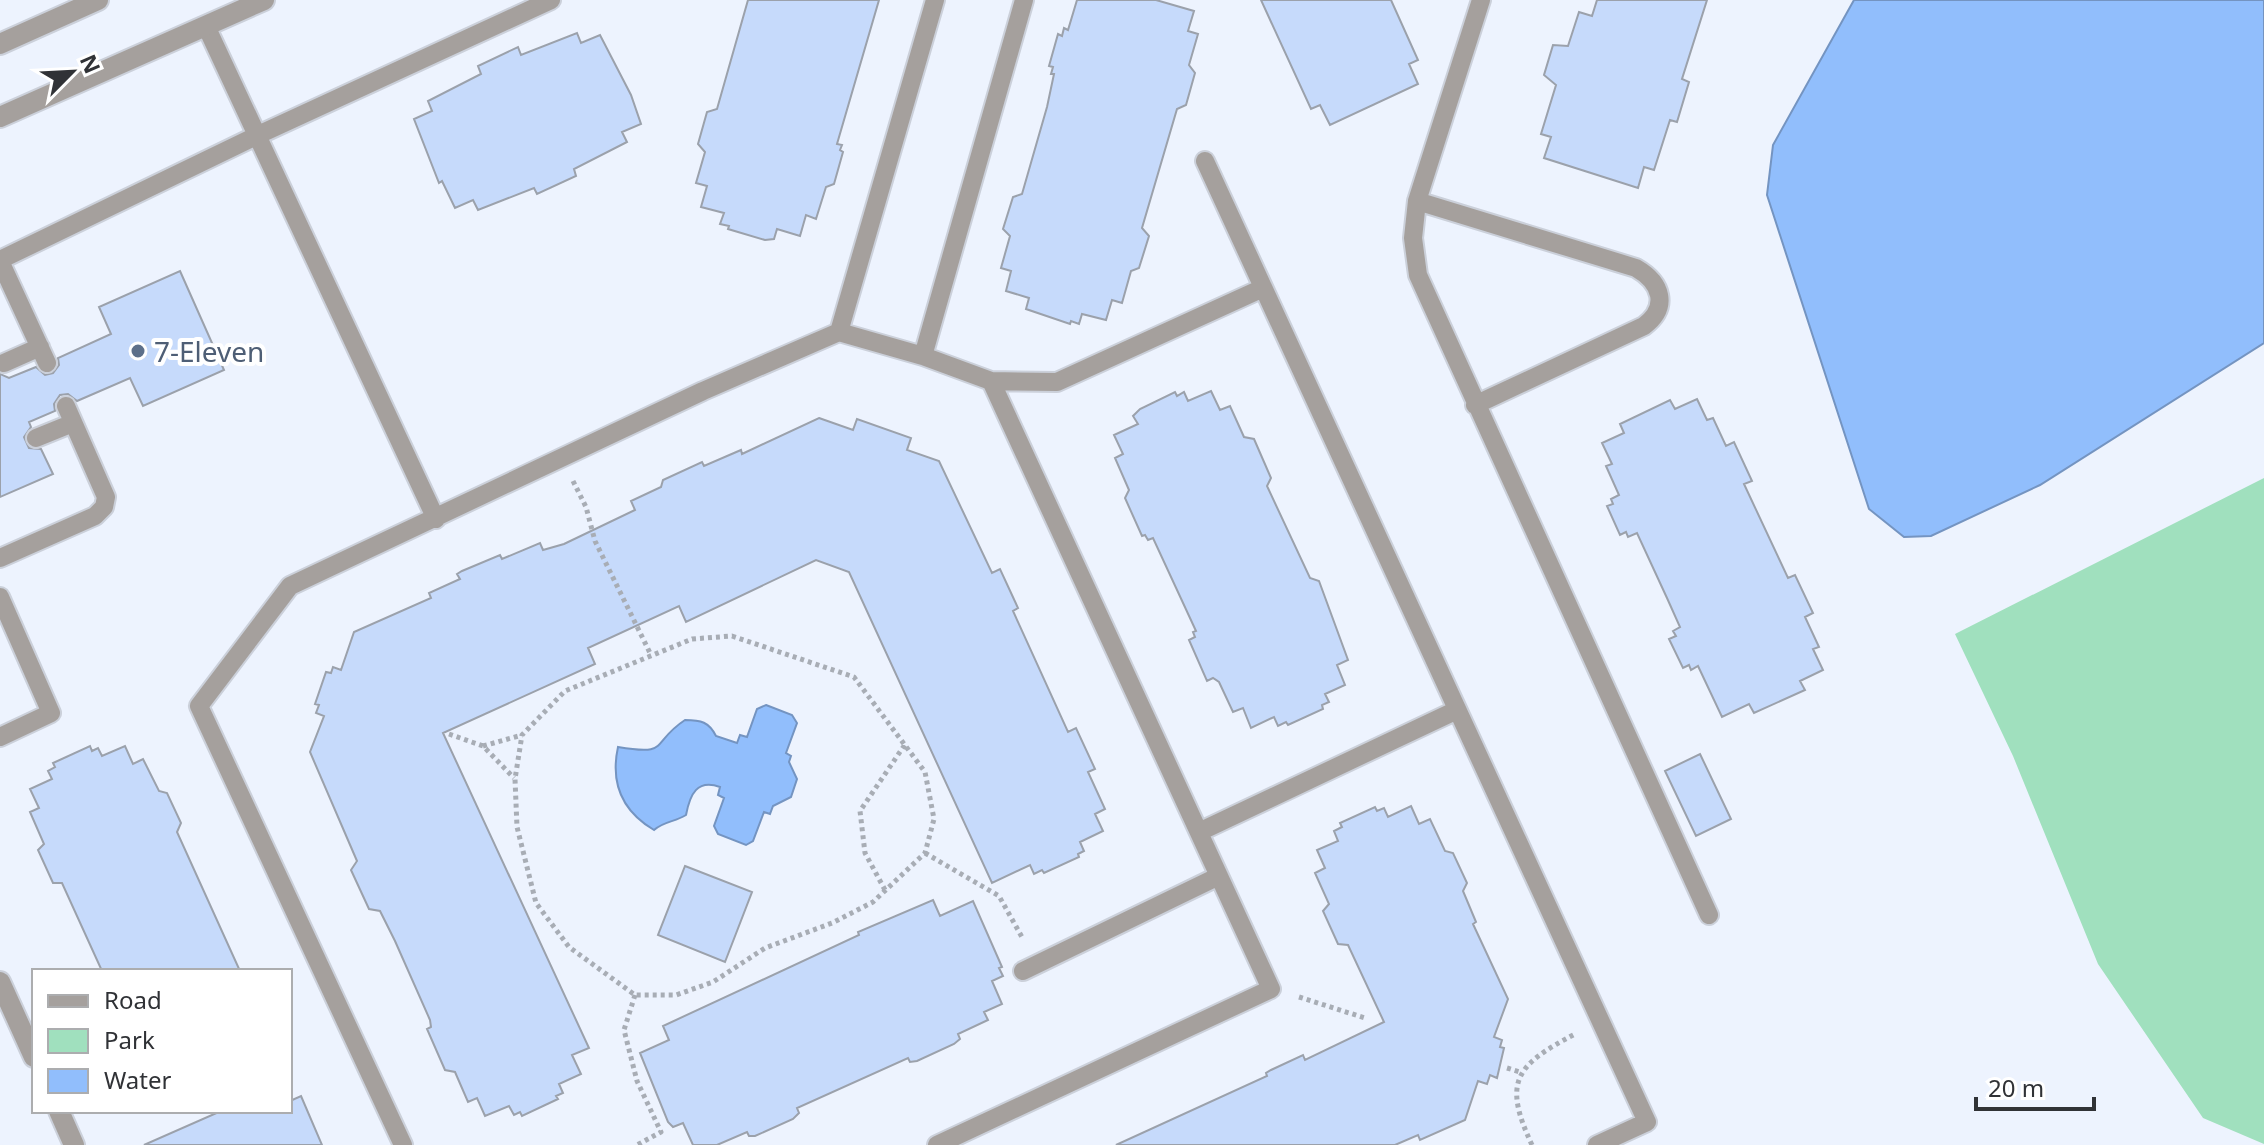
<svg xmlns="http://www.w3.org/2000/svg" width="2264" height="1145" font-family="'Noto Sans',sans-serif">
	<style>
		.green { fill: #a0e0be }
		.water { fill: #91befc; stroke: #7494c1; stroke-width: 2 }
		.building { fill: #c6dafb; stroke: #9ba1ab; stroke-width: 2 }
		.lines { fill: none; stroke-linecap: round; stroke-linejoin: round }
		.service-casing { stroke: #cbd0da; stroke-width: 22 }
		.tertiary-casing { stroke: #cbd0da; stroke-width: 24 }
		.path { stroke: #a8adb5; stroke-width: 5; stroke-dasharray: 4 4; stroke-linecap: butt }
		.service { stroke: #a5a09d; stroke-width: 18 }
		.tertiary { stroke: #a5a09d; stroke-width: 20 }
		.service-dot { fill: #5c6f8a; stroke: #fff; stroke-width: 3 }
		.labels { text-anchor: middle; dominant-baseline: central; stroke-width: 8; stroke-linejoin: round; paint-order: stroke }
		.service-label { font-size: 28px; fill: #4e5e75; stroke: #fff; text-anchor: start }
	</style>
	<rect width="100%" height="100%" fill="#edf3fe"/>
	<path class="green" d="M2264 478V1144L2203 1118 2098 964 2013 756 1955 634Z"/>
	<path class="water" d="M1854 0H2264V343L2040 485 1931 536 1904 537 1869 509 1767 195 1773 145Z
		M766 705 792 715 797 723 786 753 791 756 789 762 797 779 791 797 773 806 770 814 764 812 753 841 746 845 718 834 714 826 724 798 718 795 720 787C697 779 690 794 686 815 675 822 664 821 654 830 622 811 610 784 618 747 671 756 650 743 685 720 701 720 709 722 716 736L737 743 740 735 747 737 757 709Z"/>
	<path class="building" d="M748 0H879L837 144 842 145 840 150 843 152 834 184 826 187 816 219 806 215 800 236 777 229 774 239 765 240 728 229 729 226 720 224 724 213 701 207 707 186 696 183 705 152 698 144 707 112 717 109Z
		M1077 0H1156L1194 11 1188 31 1198 34 1189 65 1195 73 1186 105 1177 109 1142 228 1149 236 1139 268 1131 271 1122 303 1112 300 1106 320 1082 314 1079 324 1071 321 1070 324 1026 309 1029 298 1006 291 1011 271 1001 268 1010 236 1003 229 1013 197 1022 194 1047 107 1054 74H1051L1053 67 1049 66 1058 34 1062 36 1064 28 1068 30Z
		M1261 0H1391L1418 60 1409 64 1418 84 1330 125 1320 105 1311 109Z
		M1597 0H1707L1682 79 1689 82 1677 122 1670 120 1654 170 1644 167 1638 188 1544 158 1551 137 1541 134 1556 85 1544 75 1553 45 1568 46 1579 12 1592 16Z
		M577 33 581 43 600 35 631 95 641 124 622 132 627 142 574 169 576 176 537 194 534 188 478 210 473 200 455 208 442 181 439 183 414 119 432 111 428 101 481 74 478 66 518 47 521 55Z
		M180 271 224 370 143 406 130 378 77 401 68 394 60 395 54 404 55 411 29 422 31 427 24 437 29 448 41 449 53 474 0 497V374L9 378 36 367 45 375 53 373 59 365 58 358 111 334 99 307Z
		M1211 391 1220 410 1230 406 1244 437 1254 439 1271 478 1267 486 1310 578 1319 581 1348 660 1337 665 1345 685 1325 694 1329 702 1322 705 1323 709 1288 725 1286 722 1278 726 1274 717 1251 728 1243 708 1233 712 1219 682 1213 678 1207 681 1189 640 1195 637 1193 632 1196 631 1153 538 1148 540 1145 535 1142 536 1125 498 1129 490 1115 458 1123 454 1114 435 1138 424 1133 416 1140 409 1175 392 1177 396 1184 392 1188 401Z
		M1697 399 1707 420 1713 418 1726 446 1734 442 1752 481 1744 484 1788 578 1795 575 1813 613 1805 617 1819 647 1813 649 1823 670 1800 681 1805 690 1754 713 1749 704 1722 717 1698 666 1691 670 1689 665 1683 668 1669 639 1676 636 1673 631 1680 627 1667 598 1637 533 1628 537 1626 532 1620 535 1607 506 1613 504 1611 499 1619 495 1606 466 1612 464 1602 443 1624 433 1620 424 1670 400 1675 409Z
		M819 418 853 430 857 419 911 438 907 450 939 461 992 573 1000 569 1018 608 1013 611 1068 732 1076 728 1095 769 1088 772 1105 809 1095 814 1103 831 1080 842 1084 851 1078 854 1079 857 1044 873 1042 870 1034 874 1030 865 992 883 849 572 816 560 686 622 679 606 588 648 595 664 443 733 589 1048 572 1055 581 1074 559 1084 563 1093 556 1096 558 1099 522 1116 520 1112 514 1115 509 1106 485 1116 477 1098 468 1102 455 1072 445 1070 427 1029 431 1027 430 1020 395 941 380 911 369 909 351 870 357 861 310 752 324 716 316 713 319 705 315 704 326 672 331 673 333 667 341 670 354 632 431 598 429 593 460 579 457 574 462 571 500 555 502 559 540 543 543 550 564 544 635 510 631 501 661 487 663 480 702 462 704 466 741 450 742 454Z
		M90 746 92 751 98 748 102 756 125 746 133 764 143 759 159 791 167 793 181 823 177 832 240 971H102L62 883H53L38 850 44 844 30 812 39 808 30 789 52 779 48 771 55 767 53 763Z
		M1700 754 1731 819 1696 836 1665 771Z
		M1411 806 1419 824 1430 819 1445 851 1453 853 1467 883 1463 891 1476 922 1473 924 1508 999 1494 1037 1502 1040 1500 1047 1504 1048 1497 1078 1490 1075 1487 1084 1478 1081 1465 1120 1420 1140 1418 1135 1395 1145H1116L1267 1076 1266 1073 1271 1070 1303 1055 1305 1060 1384 1022 1348 945 1338 944 1323 911 1329 904 1315 873 1325 868 1317 850 1338 841 1334 831 1342 827 1340 823 1375 807 1377 811 1384 808 1388 817Z
		M685 866 752 892 725 962 658 935Z
		M933 900 940 916 973 901 1002 967 999 968 1003 976 992 981 1002 1004 984 1012 988 1020 958 1034 960 1039 954 1044 917 1061 910 1062 908 1058 797 1108 799 1113 793 1119 755 1136H749L747 1132 717 1145H693L683 1123 673 1127 668 1122 640 1053 669 1040 663 1026 859 935 858 932Z
		M301 1096 322 1145H144L221 1111H290V1101Z"/>
	<g class="lines">
		<defs>
			<path id="service" d="M1481 0 1417 201 1413 238 1418 275 1709 915
				M206 26 436 519
				M1205 161 1647 1122 1597 1145
				M1417 201 1636 268C1662 283 1669 307 1644 326L1475 405
				M0 260 256 136 551 0
				M0 261 47 363
				M839 332 935 0
				M923 356 1024 0
				M4 363 40 347
				M36 438 73 423
				M0 558 95 516 104 507 106 497 66 406
				M0 597 51 713 0 737
				M1199 832 1457 710
				M1023 971 1219 876
				M403 1145 199 706 290 586 703 391 839 332 923 356 991 381 1057 382 1263 288
				M937 1145 1271 989 991 381"/>
			<path id="tertiary" d="M0 44 98 0
				M0 117 264 0
				M0 982 34 1057
				M59 1111 74 1145"/>
		</defs>
		<use href="#service" class="service-casing"/>
		<use href="#tertiary" class="tertiary-casing"/>
		<path class="path" d="M573 481 586 507 595 541 651 655
			M732 636 854 677 925 772 934 819 925 853 873 902 832 923 765 948 713 982 676 995H635L569 947 536 903 517 827 515 779 522 735 565 691 692 639Z
			M449 734 483 746 514 778
			M483 746 522 735
			M925 853 999 896 1023 939
			M885 890 865 853 860 811 906 743
			M635 995 624 1030 637 1081 661 1132 637 1145
			M1299 997 1365 1018
			M1507 1068 1520 1072
			M1532 1145C1502 1081 1516 1065 1575 1034"/>
		<use href="#service" class="service"/>
		<use href="#tertiary" class="tertiary"/>
	</g>
	<circle class="service-dot" cx="138" cy="351" r="8"/>
	<g class="labels">
		<g class="service-label">
			<text x="154" y="351">7-Eleven</text>
		</g>
	</g>
	<rect x="32" y="969" width="260" height="144" fill="#ffffff" stroke="#acadaf" stroke-width="2"/>
	<rect x="48" y="995" width="40" height="12" fill="#a5a09d" stroke="#acadaf" stroke-width="2"/>
	<text x="104" y="1009" font-size="24" fill="#303236">Road</text>
	<rect x="48" y="1029" width="40" height="24" fill="#a0e0be" stroke="#acadaf" stroke-width="2"/>
	<text x="104" y="1049" font-size="24" fill="#303236">Park</text>
	<rect x="48" y="1069" width="40" height="24" fill="#91befc" stroke="#acadaf" stroke-width="2"/>
	<text x="104" y="1089" font-size="24" fill="#303236">Water</text>
	<g transform="translate(72 72) rotate(66)" stroke="#ffffff" stroke-width="6" paint-order="stroke">
	<path d="M0-6L14 30L0 20L-14 30Z" fill="#303236"/>
	<text y="-12" font-size="22" font-weight="bold" text-anchor="middle" fill="#303236">N</text>
	</g>
	<path d="M1976 1097v12h118v-12" fill="none" stroke="#303236" stroke-width="4"/>
	<text x="1988" y="1097" font-size="24" fill="#303236" stroke="#ffffff" stroke-width="6" paint-order="stroke">20 m</text>
</svg>
